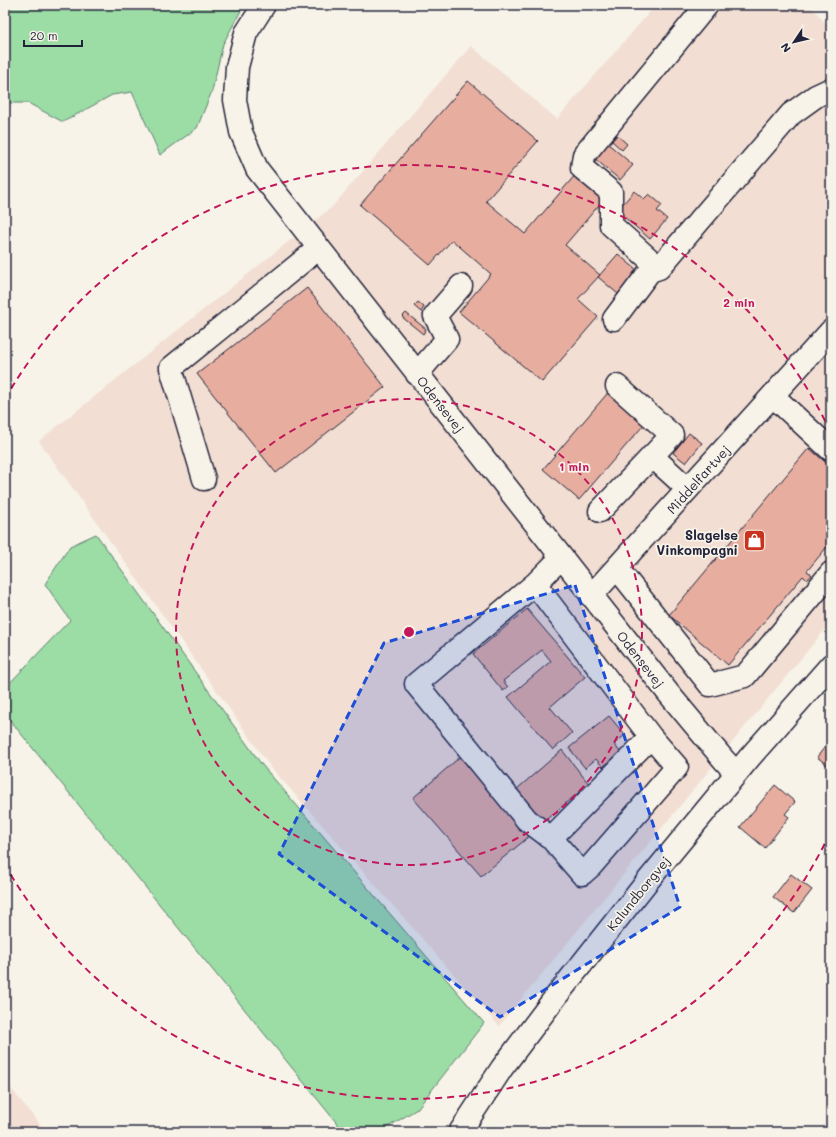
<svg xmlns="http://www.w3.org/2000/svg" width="836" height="1137" font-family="Mali,sans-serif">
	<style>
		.built { fill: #f2ded2 }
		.green { fill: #9cdca5; stroke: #5f7f70 }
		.building { fill: #e7aea0; stroke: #22223b }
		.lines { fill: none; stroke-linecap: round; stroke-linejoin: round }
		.minor-casing { stroke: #22223b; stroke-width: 25 }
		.minor { stroke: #f7f3e8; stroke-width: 22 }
		.marked { fill: #1d4ed8; fill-opacity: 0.2; stroke: #1d4ed8; stroke-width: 3; stroke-dasharray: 8 5; stroke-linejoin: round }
		.ring { fill: none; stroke: #c2185b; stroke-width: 2; stroke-dasharray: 7 5 }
		.labels { text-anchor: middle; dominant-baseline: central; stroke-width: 3.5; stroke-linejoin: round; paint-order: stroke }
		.street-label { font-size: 13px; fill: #22223b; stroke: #f7f3e8 }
		.poi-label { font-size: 13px; font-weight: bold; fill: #22223b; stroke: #f7f3e8; text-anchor: end }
		.centre { fill: #c2185b; stroke: #f7f3e8; stroke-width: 2 }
		.ring-label { font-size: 12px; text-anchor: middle; font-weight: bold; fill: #c2185b; stroke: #f7f3e8; stroke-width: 3.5; stroke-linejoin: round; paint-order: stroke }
	</style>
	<rect width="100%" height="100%" fill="#f7f3e8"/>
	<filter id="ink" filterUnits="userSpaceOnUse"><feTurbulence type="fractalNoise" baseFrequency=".025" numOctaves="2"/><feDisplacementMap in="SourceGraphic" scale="8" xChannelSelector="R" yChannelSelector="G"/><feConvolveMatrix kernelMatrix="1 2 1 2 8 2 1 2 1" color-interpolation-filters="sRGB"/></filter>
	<g filter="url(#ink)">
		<path class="built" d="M656 5H810L831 30V622L499 1026 270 766 39 441 332 207 471 46 557 119Z
			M5 1081 46 1132H5Z"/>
		<path class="green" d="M5 5H244L223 44 212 91 197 128 160 155 132 92 112 95 63 122 28 103H5Z
			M96 534 262 765 484 1023 417 1109 380 1132H344L5 714V688L70 620 45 584 70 546Z"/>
		<path class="building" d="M468 81 538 141 486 201 525 234 576 174 605 198 565 245 600 275 578 299 598 317 542 382 459 312 491 274 452 240 430 265 360 205Z
			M617 135 627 144 622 150 612 141Z
			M606 142 633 165 620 180 593 157Z
			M634 191 644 199 649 194 662 205 657 211 667 219 650 239 617 211Z
			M618 254 638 271 618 294 598 277Z
			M307 288 385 387 276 473 197 374Z
			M418 302 424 307 421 312 414 306Z
			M406 313 426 329 423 334 402 317Z
			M612 388 648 420 579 500 543 469Z
			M689 433 702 443 686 463 673 453Z
			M809 448 831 467V542L807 571 812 575 807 580 803 576 728 665 669 615Z
			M527 609 585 677 550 707 572 733 553 750 508 697 551 661 542 650 503 681 508 687 503 691 473 654Z
			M609 716 625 735 614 744 620 752 603 767 596 759 585 768 569 748Z
			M831 739V768L817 757Z
			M562 750 589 784 542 823 517 789Z
			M462 755 531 835 481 876 413 798Z
			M775 785 795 802 785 814 789 817 765 848 740 827Z
			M791 874 812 890 794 913 773 897Z"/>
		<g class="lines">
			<defs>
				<path id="minor" d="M264 5 246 33 237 67 235 100 241 132 257 169 669 694 724 760 736 773
					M659 268 611 225V192L582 168 584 155 707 5
					M614 319 650 271 659 268 791 114 816 96 831 89
					M417 374 447 339 435 316 461 286
					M773 396 831 450
					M652 456 688 489
					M204 479 171 368 319 248
					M600 511 672 435 617 386
					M617 568 710 685 745 676 831 573
					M535 584 651 737 551 838 527 820 416 684 535 584 561 558
					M591 596 831 331
					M551 838 582 874 591 866 677 767 651 737
					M460 1132 502 1068 554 999 646 883 750 757 831 665"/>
			</defs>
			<use href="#minor" class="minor-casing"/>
			<use href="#minor" class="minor"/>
		</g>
	</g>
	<path class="marked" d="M575 585 680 907 500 1017 279 854 384 643Z"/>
	<g class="ring">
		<circle cx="409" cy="632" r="233"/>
		<path d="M830 833A466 466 0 0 1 5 865M5 399A466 466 0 0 1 830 431"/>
	</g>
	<defs>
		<symbol id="shop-square" viewBox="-11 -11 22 22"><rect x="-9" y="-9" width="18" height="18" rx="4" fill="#c8321e" stroke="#f7f3e8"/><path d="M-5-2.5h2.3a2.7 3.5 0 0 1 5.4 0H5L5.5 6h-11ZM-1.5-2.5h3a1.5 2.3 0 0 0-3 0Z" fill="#fff"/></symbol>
	</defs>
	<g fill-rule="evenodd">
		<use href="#shop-square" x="742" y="528" width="25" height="25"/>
	</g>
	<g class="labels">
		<g class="street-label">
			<text transform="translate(441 404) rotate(52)">Odensevej</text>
			<text transform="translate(698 479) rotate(-48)">Middelfartvej</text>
			<text transform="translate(641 659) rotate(52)">Odensevej</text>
			<text transform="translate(638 893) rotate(-51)">Kalundborgvej</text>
		</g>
		<g class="poi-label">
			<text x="738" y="534">Slagelse<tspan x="738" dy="15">Vinkompagni</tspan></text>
		</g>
	</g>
	<circle cx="409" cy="632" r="6" class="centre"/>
	<g class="ring-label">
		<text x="739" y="307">2 min</text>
		<text x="574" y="471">1 min</text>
	</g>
	<rect width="836" height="1137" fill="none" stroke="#f7f3e8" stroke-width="20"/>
	<rect x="10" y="10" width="816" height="1117" fill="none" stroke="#22223b" stroke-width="1.5" filter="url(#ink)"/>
	<g transform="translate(794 42) rotate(235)" stroke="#f7f3e8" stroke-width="3" paint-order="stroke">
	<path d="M0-3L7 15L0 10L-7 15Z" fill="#22223b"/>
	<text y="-6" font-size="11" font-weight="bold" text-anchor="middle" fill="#22223b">N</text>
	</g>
	<path d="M24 40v6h58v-6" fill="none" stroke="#22223b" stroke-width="2"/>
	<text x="30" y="40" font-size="12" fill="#22223b" stroke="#f7f3e8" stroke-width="3" paint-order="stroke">20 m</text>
</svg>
